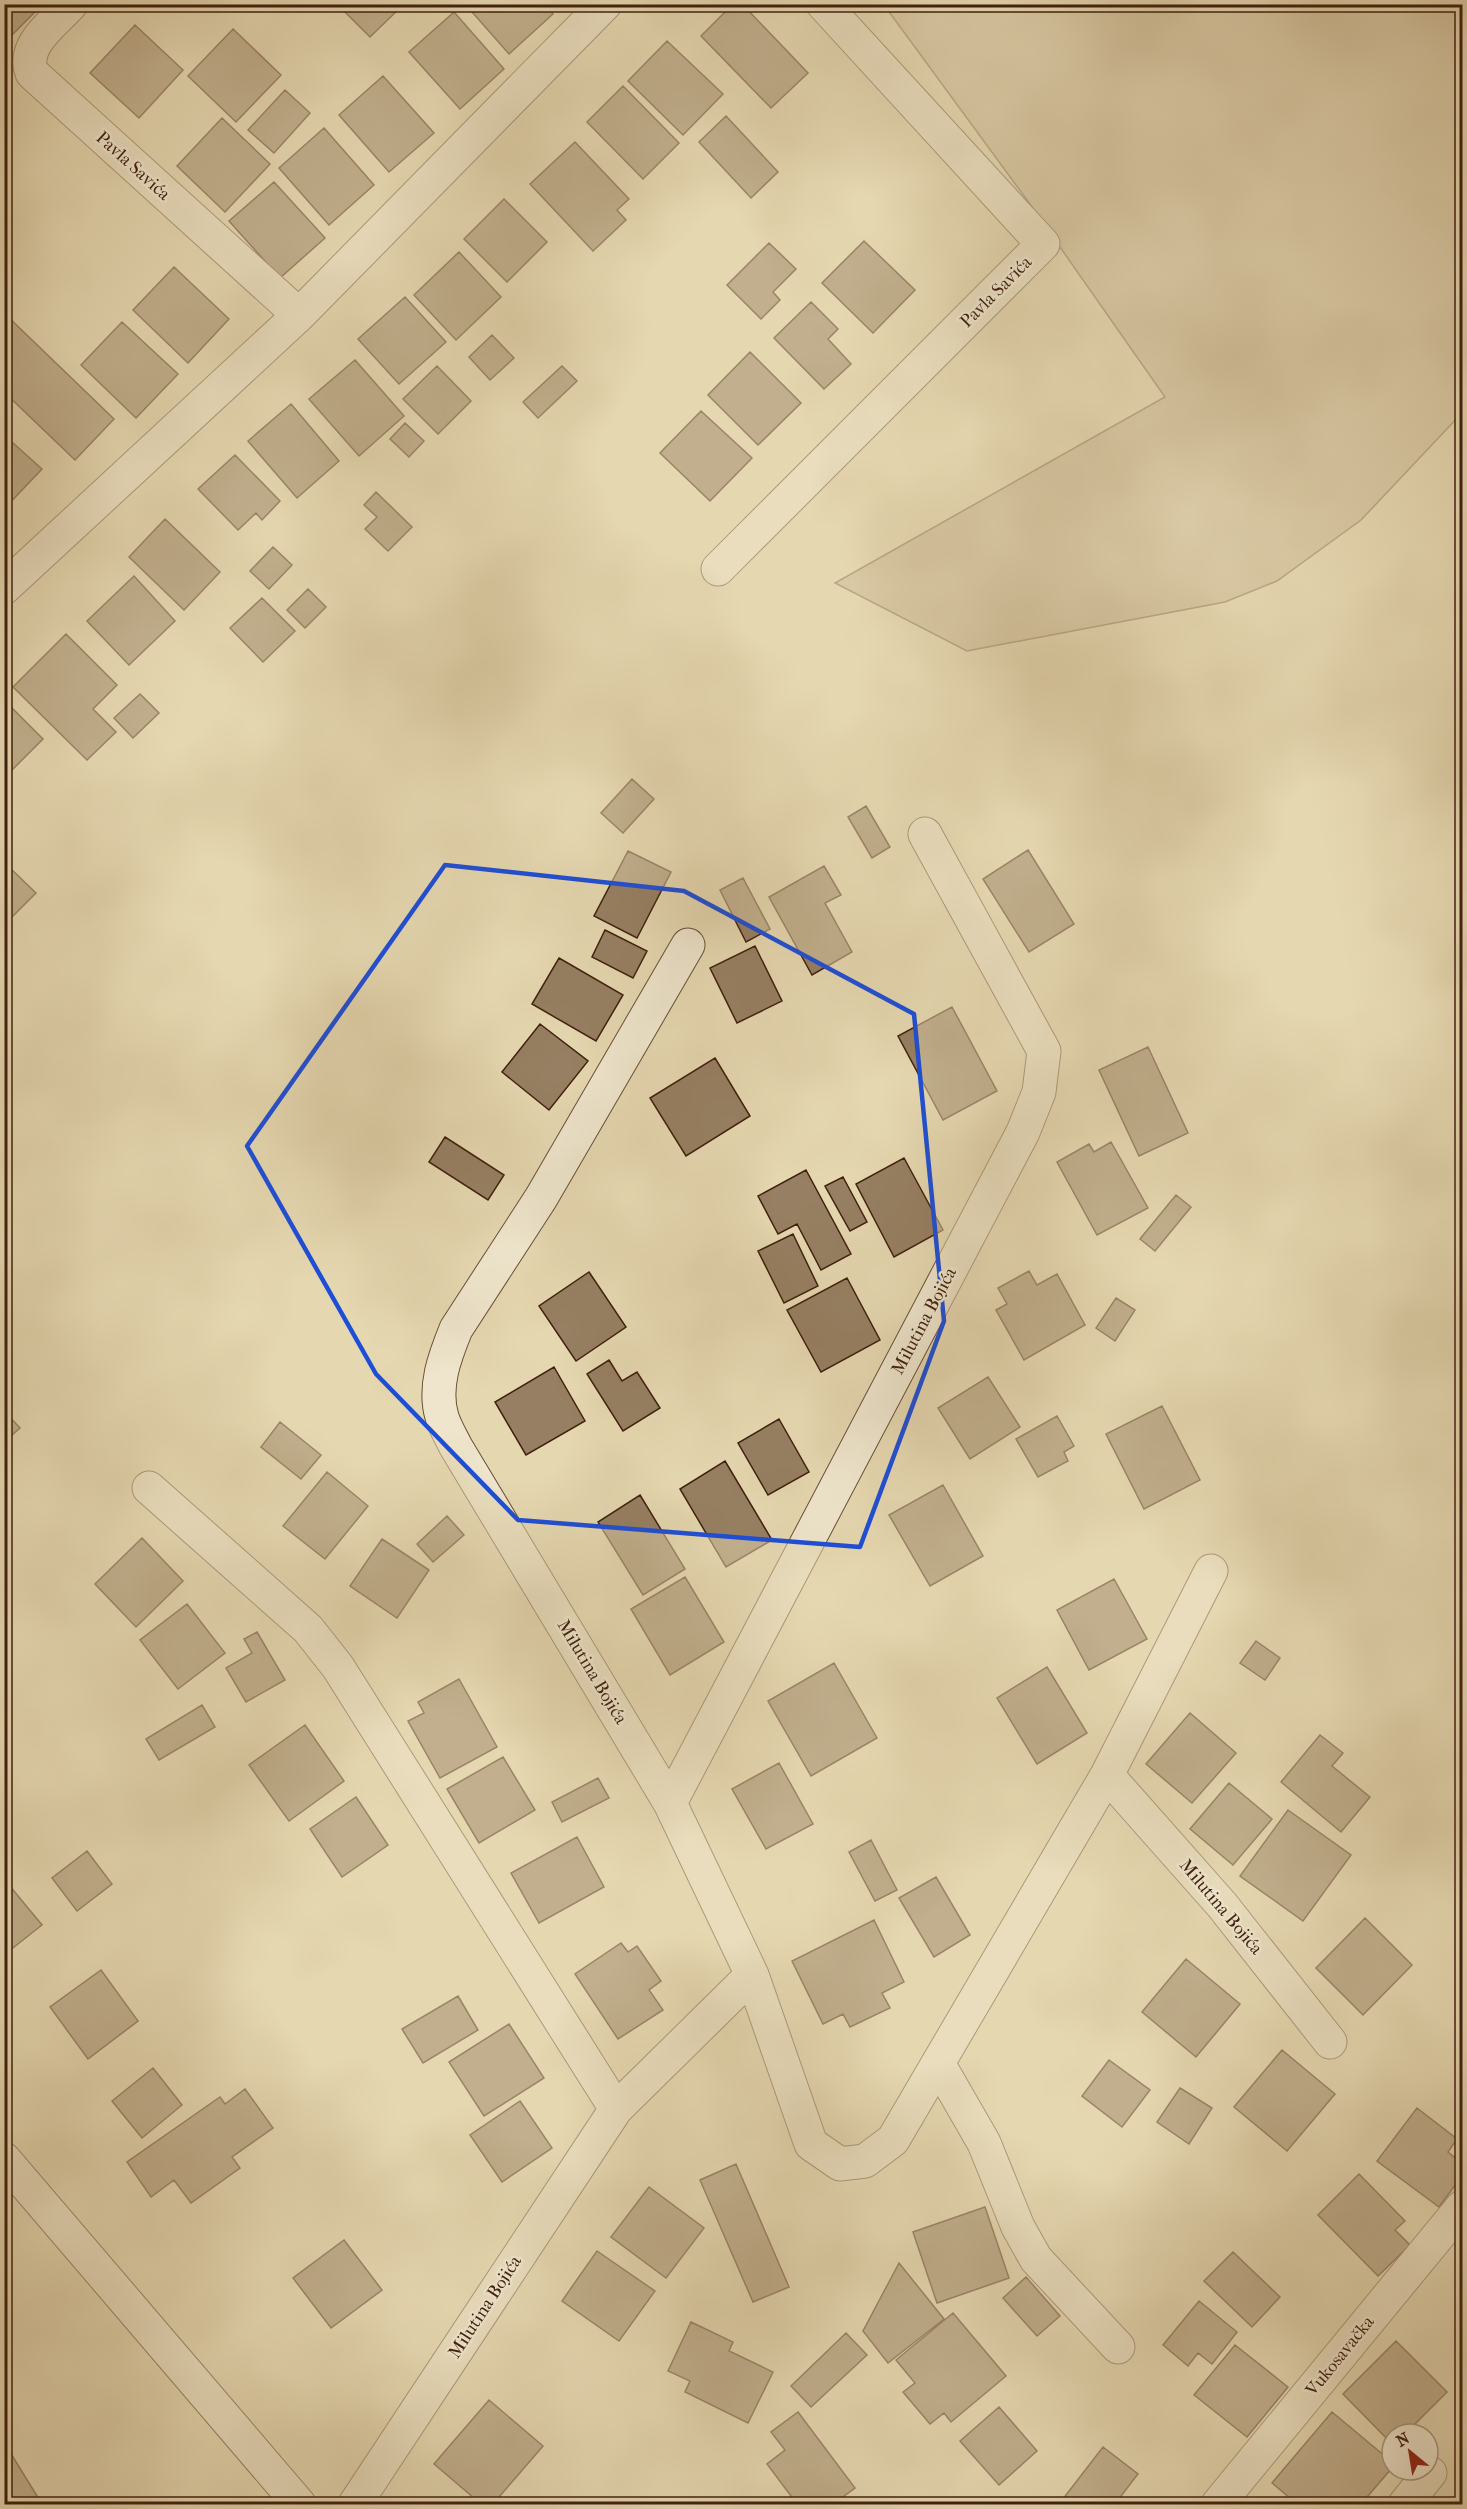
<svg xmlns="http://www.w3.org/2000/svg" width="1467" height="2509" font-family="'IM FELL French Canon',serif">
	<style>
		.green { fill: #c9b894; stroke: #846c51; stroke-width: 1.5 }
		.building { fill: #967f62; stroke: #40200e; stroke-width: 1.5 }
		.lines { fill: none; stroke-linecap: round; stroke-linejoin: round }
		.minor-casing { stroke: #694e36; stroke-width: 35 }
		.secondary-casing { stroke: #40200e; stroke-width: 35 }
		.minor { stroke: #eee5cc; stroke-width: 33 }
		.secondary { stroke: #eee5cc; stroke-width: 33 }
		.marked { fill: none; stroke: #1d4ed8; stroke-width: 4.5; stroke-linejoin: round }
		.labels { text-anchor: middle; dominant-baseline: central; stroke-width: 5; stroke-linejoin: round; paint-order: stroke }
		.street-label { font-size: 18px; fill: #40200e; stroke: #eee5cc }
	</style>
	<rect width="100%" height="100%" fill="#e5d7b0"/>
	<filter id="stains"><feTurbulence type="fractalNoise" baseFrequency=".00333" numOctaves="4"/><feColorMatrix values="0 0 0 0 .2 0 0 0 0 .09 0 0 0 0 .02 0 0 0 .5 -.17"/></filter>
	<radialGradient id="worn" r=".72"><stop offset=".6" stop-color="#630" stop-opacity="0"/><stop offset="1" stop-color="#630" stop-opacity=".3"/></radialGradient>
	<path class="green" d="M884 5H1462V413L1361 520 1277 581 1225 602 967 651 835 583 1165 397 1027 200Z"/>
	<path class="building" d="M4 4H43L7 40 4 37Z
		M351 4H404L370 37 344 11Z
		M465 4H545L553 14 509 54Z
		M733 4H742L808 73 771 108 701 36Z
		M454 12 504 69 460 109 409 52Z
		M135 25 183 70 139 118 90 73Z
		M233 29 281 75 236 122 188 76Z
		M667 41 723 94 683 135 628 81Z
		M383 76 434 133 389 172 339 115Z
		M623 86 679 143 643 179 587 122Z
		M285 90 310 113 274 153 248 130Z
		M726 116 778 172 751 198 699 142Z
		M222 118 270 164 225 212 177 166Z
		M324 128 374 185 329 225 279 168Z
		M575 142 629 199 617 210 626 220 593 251 530 184Z
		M274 182 325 238 280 278 229 221Z
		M504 199 547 242 507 282 464 239Z
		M864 241 915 290 873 333 822 283Z
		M769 243 796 269 773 292 780 300 761 319 727 285Z
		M459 252 501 297 456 340 414 295Z
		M174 267 229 319 188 363 133 310Z
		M405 297 446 342 399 384 358 339Z
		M811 302 838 329 828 339 851 364 824 389 774 338Z
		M4 313 114 419 75 460 4 392Z
		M122 322 178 374 136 418 81 365Z
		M492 335 514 358 490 380 469 357Z
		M750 352 801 403 758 445 708 395Z
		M355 360 404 416 359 456 309 399Z
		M437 366 471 401 438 434 403 399Z
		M562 366 577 381 538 418 523 402Z
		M291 404 339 461 297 498 248 441Z
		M701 411 752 458 710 501 660 453Z
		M405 423 424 441 409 457 390 439Z
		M4 435 42 469 4 509Z
		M235 455 280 501 262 520 256 513 238 530 198 489Z
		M376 492 412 527 388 551 365 529 377 517 364 505Z
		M165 519 220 572 184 610 129 557Z
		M273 547 292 565 269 589 250 571Z
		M134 576 175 621 129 665 87 621Z
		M308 589 326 607 305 628 287 610Z
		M262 598 295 631 263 662 230 628Z
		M66 634 117 685 93 709 116 732 87 760 13 687Z
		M140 694 159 713 133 738 114 718Z
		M4 700 43 739 4 778Z
		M632 779 654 799 623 833 601 813Z
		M866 806 890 847 872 858 848 817Z
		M1028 850 1074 924 1029 952 983 879Z
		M628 851 671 872 637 938 594 916Z
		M824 866 841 895 825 903 852 952 812 975 769 897Z
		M9 867 36 893 4 925V871Z
		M743 878 770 929 746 942 720 890Z
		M605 930 647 951 633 978 592 957Z
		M755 946 782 1001 737 1023 710 968Z
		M559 958 623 995 596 1041 532 1004Z
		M952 1007 997 1091 943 1120 898 1036Z
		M540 1024 588 1061 549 1110 502 1072Z
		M1148 1047 1188 1133 1139 1156 1099 1070Z
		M715 1058 750 1116 686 1156 650 1098Z
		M445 1137 504 1175 488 1200 429 1162Z
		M1111 1142 1148 1208 1097 1235 1057 1162 1089 1144 1094 1152Z
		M904 1158 943 1230 894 1257 856 1184Z
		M806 1170 851 1254 821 1270 797 1224 778 1234 758 1196Z
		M843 1177 867 1222 850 1231 825 1186Z
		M1176 1195 1191 1207 1155 1251 1140 1239Z
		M793 1234 818 1286 784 1303 758 1251Z
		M1029 1271 1037 1285 1057 1274 1085 1325 1024 1360 996 1310 1007 1304 998 1288Z
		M589 1272 626 1327 576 1361 539 1306Z
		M847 1278 880 1340 821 1372 787 1310Z
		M1116 1298 1135 1310 1115 1341 1096 1328Z
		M609 1360 622 1381 637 1372 660 1408 623 1431 587 1374Z
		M554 1367 585 1421 526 1455 495 1402Z
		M988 1377 1020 1427 970 1459 938 1408Z
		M1162 1406 1200 1480 1144 1509 1106 1434Z
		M4 1411 20 1428 4 1442Z
		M1057 1416 1074 1446 1064 1452 1068 1461 1038 1477 1016 1439Z
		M779 1419 809 1472 768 1495 738 1443Z
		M280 1422 321 1455 301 1479 261 1447Z
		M725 1461 772 1540 726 1567 680 1489Z
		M327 1472 368 1506 325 1559 283 1526Z
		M943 1485 983 1556 930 1586 889 1515Z
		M640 1495 685 1569 643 1595 598 1522Z
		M447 1516 464 1535 433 1562 417 1544Z
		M142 1538 183 1581 136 1627 95 1584Z
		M382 1539 429 1570 397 1618 350 1586Z
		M685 1577 724 1642 670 1675 631 1609Z
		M1114 1579 1147 1639 1089 1670 1057 1610Z
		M187 1604 225 1653 178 1689 140 1640Z
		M257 1632 285 1680 246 1702 226 1668 252 1653 244 1639Z
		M1256 1641 1280 1658 1265 1680 1240 1663Z
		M834 1663 877 1738 811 1776 768 1701Z
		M1047 1667 1087 1733 1037 1764 997 1698Z
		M459 1679 497 1747 440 1778 408 1721 424 1713 418 1702Z
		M202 1705 215 1727 159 1760 146 1739Z
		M1190 1713 1236 1753 1192 1803 1146 1764Z
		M305 1725 344 1781 289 1821 249 1765Z
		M1320 1735 1343 1753 1332 1766 1370 1797 1341 1832 1281 1782Z
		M503 1757 535 1810 479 1843 447 1789Z
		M779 1763 813 1824 766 1849 732 1789Z
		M598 1778 609 1798 562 1822 552 1802Z
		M1229 1783 1272 1819 1233 1865 1190 1829Z
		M356 1797 388 1845 342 1877 310 1829Z
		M1288 1810 1351 1855 1303 1921 1240 1876Z
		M577 1837 604 1887 539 1923 511 1873Z
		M871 1840 897 1890 875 1901 849 1852Z
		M87 1851 112 1884 77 1911 52 1878Z
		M936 1877 970 1935 934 1957 899 1898Z
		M4 1879 42 1925 4 1955Z
		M1365 1918 1412 1965 1363 2015 1316 1968Z
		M874 1920 904 1982 882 1993 890 2008 850 2027 843 2014 823 2024 792 1961Z
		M621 1943 628 1952 637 1946 661 1981 649 1990 663 2010 618 2039 575 1974Z
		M1186 1959 1240 2004 1196 2057 1142 2012Z
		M101 1970 138 2021 88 2059 50 2007Z
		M458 1996 478 2030 423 2063 402 2029Z
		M509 2024 544 2078 484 2116 449 2062Z
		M1282 2050 1335 2094 1287 2151 1234 2107Z
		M1109 2060 1150 2090 1122 2127 1082 2096Z
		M153 2068 182 2105 142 2138 112 2101Z
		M1180 2088 1212 2108 1189 2144 1157 2122Z
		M245 2089 273 2128 232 2157 240 2168 191 2203 174 2180 151 2197 127 2162 220 2097 225 2104Z
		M520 2101 552 2148 502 2182 470 2135Z
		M1417 2108 1457 2139 1448 2152 1462 2163V2176L1439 2207 1377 2161Z
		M736 2164 789 2287 753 2302 700 2180Z
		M1359 2174 1405 2221 1395 2230 1410 2245 1378 2276 1318 2215Z
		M649 2187 704 2228 666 2278 611 2237Z
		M985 2207 1009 2278 937 2303 913 2232Z
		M344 2240 382 2290 331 2328 293 2278Z
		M597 2251 655 2291 619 2341 562 2301Z
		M1233 2252 1280 2297 1252 2327 1204 2281Z
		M899 2263 944 2319 888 2363 863 2331Z
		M1026 2277 1060 2316 1037 2336 1003 2298Z
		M1199 2301 1237 2332 1212 2364 1198 2353 1188 2366 1163 2345Z
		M953 2313 1006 2376 951 2422 944 2413 930 2424 903 2392 915 2383 896 2360Z
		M691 2322 733 2342 729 2351 773 2372 748 2423 685 2392 690 2381 668 2371Z
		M846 2333 867 2355 811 2407 791 2386Z
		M1396 2341 1447 2392 1405 2434H1392V2444L1343 2394Z
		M1235 2345 1288 2387 1247 2437 1194 2395Z
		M489 2400 543 2446 493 2504H481L434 2464Z
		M999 2407 1037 2451 999 2485 960 2441Z
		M798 2412 855 2488 833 2504H797L767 2464 785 2450 771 2432Z
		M1332 2412 1392 2462V2468L1361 2504H1297L1272 2483Z
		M5 2444 42 2504H4Z
		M1103 2447 1138 2474 1115 2504H1059Z"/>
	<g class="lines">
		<defs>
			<path id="minor" d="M71 4C54 23 21 45 32 73L299 315
				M718 569 1043 244 823 4
				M4 588 299 315 605 4
				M688 945 541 1198 456 1329C445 1356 433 1387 442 1417 445 1427 451 1437 456 1447L670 1803 752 1975 811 2144 840 2164 865 2161 893 2140 1107 1775 1211 1571
				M149 1488 308 1629 338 1667 616 2109
				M1107 1775 1222 1905 1330 2042
				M670 1803 1023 1132 1039 1092 1044 1051 925 834
				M938 2063 984 2143 1018 2227 1036 2259 1118 2347
				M355 2504 616 2109 752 1975
				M1218 2504 1462 2207
				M1405 2504 1430 2473"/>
			<path id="secondary" d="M4 2159 299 2504"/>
		</defs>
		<use href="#minor" class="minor-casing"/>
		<use href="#secondary" class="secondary-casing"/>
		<use href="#minor" class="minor"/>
		<use href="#secondary" class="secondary"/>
	</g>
	<path d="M0 0H1467V2509H0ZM445 865 684 891 914 1014 944 1321 860 1547 518 1520 376 1374 247 1146Z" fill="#e5d7b0" fill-opacity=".55" fill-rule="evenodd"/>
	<path class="marked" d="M445 865 684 891 914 1014 944 1321 860 1547 518 1520 376 1374 247 1146Z"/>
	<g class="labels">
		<g class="street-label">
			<text transform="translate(133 166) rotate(42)">Pavla Savića</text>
			<text transform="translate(996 292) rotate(-45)">Pavla Savića</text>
			<text transform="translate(924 1321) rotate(-62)">Milutina Bojića</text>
			<text transform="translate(592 1672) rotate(59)">Milutina Bojića</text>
			<text transform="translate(1221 1907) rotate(50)">Milutina Bojića</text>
			<text transform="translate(485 2307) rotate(-57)">Milutina Bojića</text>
			<text transform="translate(1340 2356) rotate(-51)">Vukosavačka</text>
		</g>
	</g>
	<rect width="1467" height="2509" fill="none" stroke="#e5d7b0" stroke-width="24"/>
	<rect x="6" y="6" width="1455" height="2497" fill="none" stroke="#40200e" stroke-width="3"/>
	<rect x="12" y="12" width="1443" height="2485" fill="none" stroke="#40200e" stroke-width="1.5"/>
	<g transform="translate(1410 2452) rotate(330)"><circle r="28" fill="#eee5cc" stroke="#a89680" stroke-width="1.5"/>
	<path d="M0-4.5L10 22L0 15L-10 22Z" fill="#8f2418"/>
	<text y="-9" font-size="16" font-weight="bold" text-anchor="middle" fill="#40200e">N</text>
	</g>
	<rect width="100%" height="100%" filter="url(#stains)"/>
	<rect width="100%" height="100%" fill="url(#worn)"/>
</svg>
